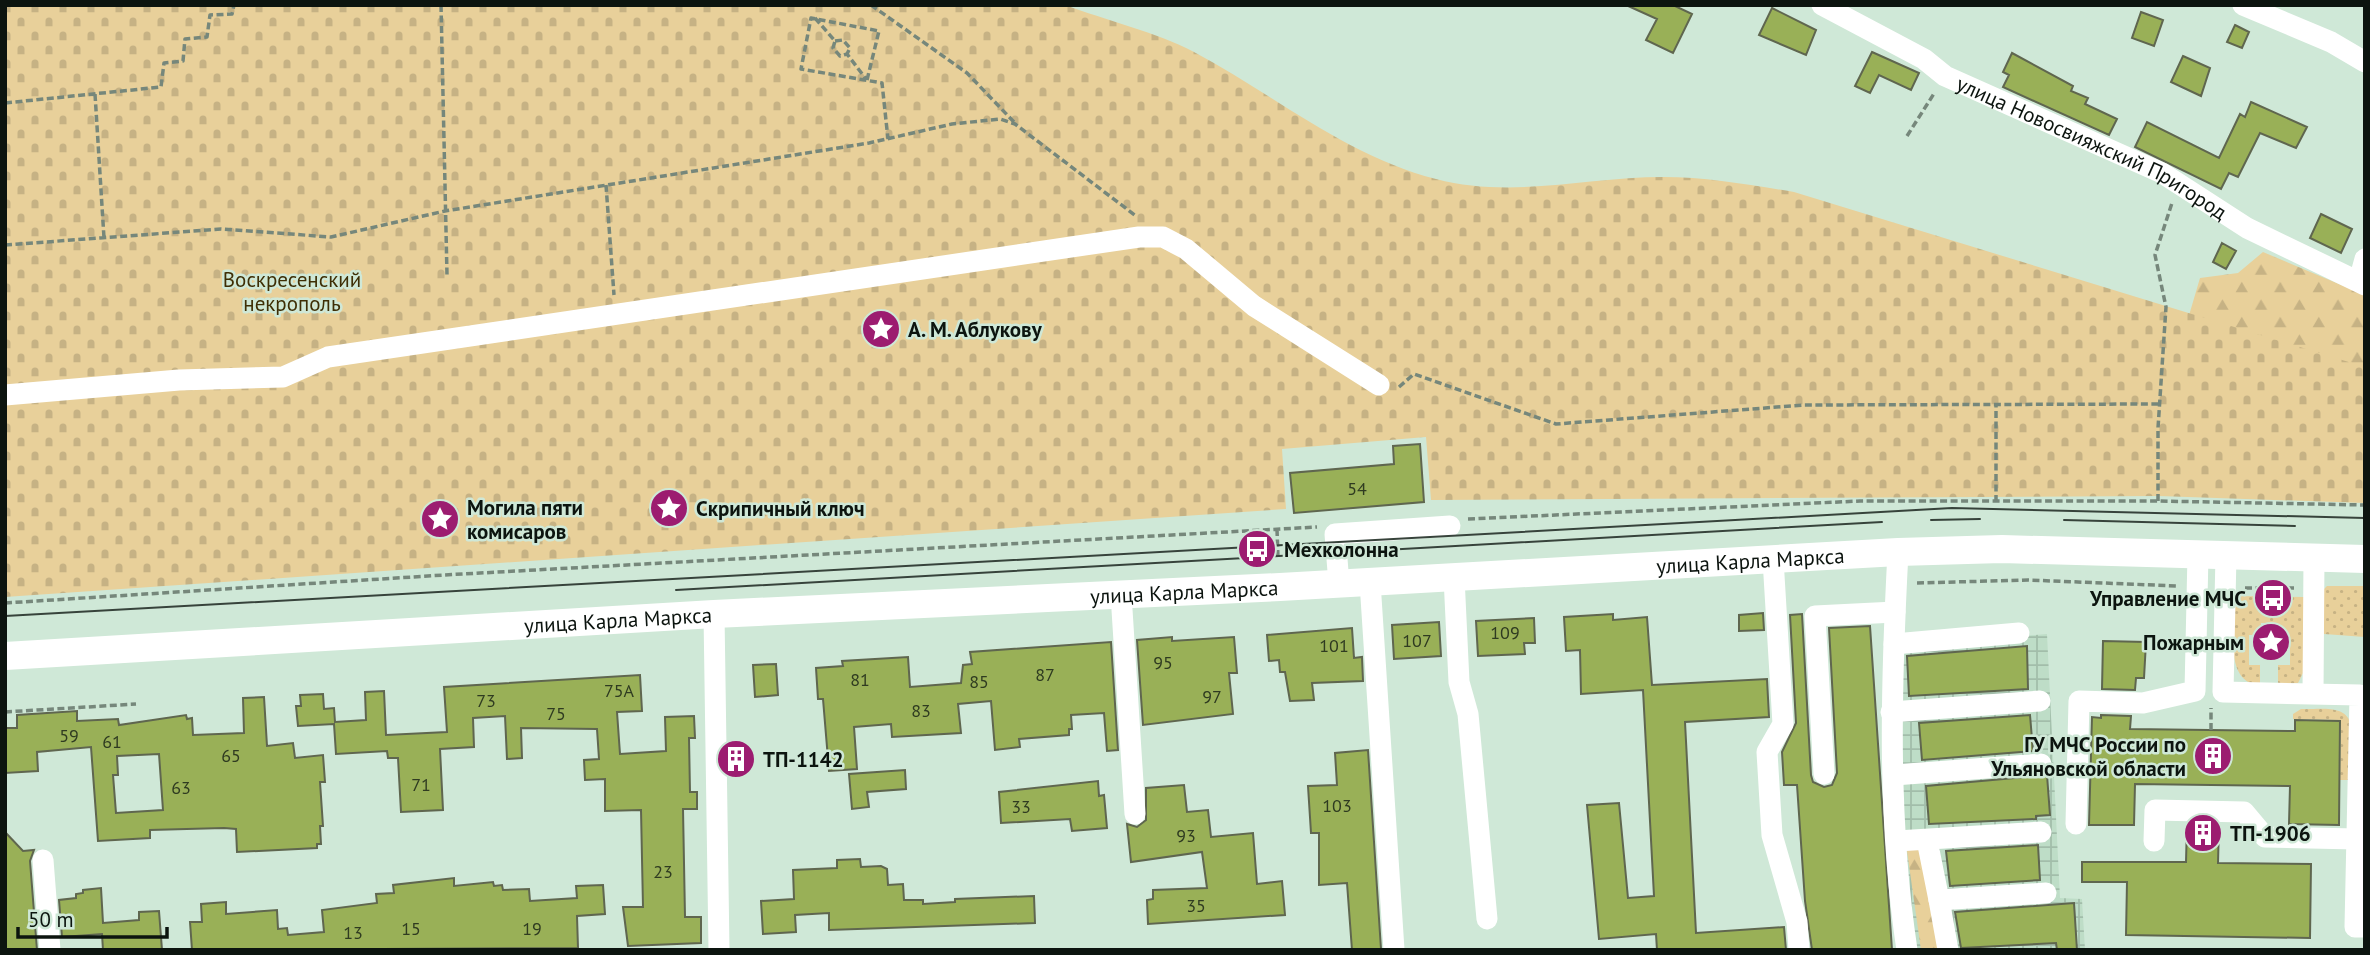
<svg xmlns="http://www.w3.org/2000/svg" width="2370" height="955" font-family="'PT Sans',sans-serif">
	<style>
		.industrial { fill: url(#industrial-grid) }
		.grass { fill: url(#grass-dots) }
		.forest { fill: url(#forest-firs) }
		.cemetery { fill: url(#cemetery-stones) }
		.building { fill: #99b057; stroke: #5f664f; stroke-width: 2; fill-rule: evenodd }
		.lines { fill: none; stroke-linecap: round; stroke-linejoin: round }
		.path { stroke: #76877b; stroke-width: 3.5; stroke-dasharray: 7 3.5; stroke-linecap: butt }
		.minor { stroke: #fff; stroke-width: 21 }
		.major { stroke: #fff; stroke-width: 28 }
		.tram { stroke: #37433b; stroke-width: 2 }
		.labels { text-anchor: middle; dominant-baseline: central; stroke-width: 5; stroke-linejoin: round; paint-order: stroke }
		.number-label { font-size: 18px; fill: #2f3b21 }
		.street-label { font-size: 21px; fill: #0c140f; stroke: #cfe8d7 }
		.park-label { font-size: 21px; fill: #3e2e05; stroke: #cfe8d7 }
		.poi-label { font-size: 21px; font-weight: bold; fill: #0c140f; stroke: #cfe8d7; text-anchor: start }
	</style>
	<defs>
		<pattern id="industrial-grid" width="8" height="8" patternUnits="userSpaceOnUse" patternTransform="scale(1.75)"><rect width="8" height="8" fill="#beddc7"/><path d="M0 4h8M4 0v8" fill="none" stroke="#a2bdaa"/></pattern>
		<pattern id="grass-dots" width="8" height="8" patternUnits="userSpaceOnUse" patternTransform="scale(1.75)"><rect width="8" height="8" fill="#e8d09a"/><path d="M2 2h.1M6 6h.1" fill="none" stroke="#c6b284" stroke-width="1.8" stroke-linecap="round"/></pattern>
		<pattern id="forest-firs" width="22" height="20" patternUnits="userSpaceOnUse" patternTransform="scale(1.75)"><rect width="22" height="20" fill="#e8d09a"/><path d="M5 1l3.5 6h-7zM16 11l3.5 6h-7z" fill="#c6b284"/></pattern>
		<pattern id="cemetery-stones" width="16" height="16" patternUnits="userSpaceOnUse" patternTransform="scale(1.75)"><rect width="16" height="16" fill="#e8d09a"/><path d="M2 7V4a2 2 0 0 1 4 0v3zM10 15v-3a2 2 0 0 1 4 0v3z" fill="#c6b284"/></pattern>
	</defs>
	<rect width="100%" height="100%" fill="#cfe8d7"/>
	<path class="industrial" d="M2047 634 2060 898 2082 899 2085 950H1908L1895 646Z"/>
	<path class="grass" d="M2327 586H2365V637L2324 634V589Z
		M2235 596 2304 597V671L2298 683 2278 685V665H2290V636L2278 635V623H2261V635H2249V665H2260V685C2222 684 2235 621 2235 596Z
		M2301 709C2317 710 2344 704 2350 722L2349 780H2340L2341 720 2293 719V714Z"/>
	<path class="forest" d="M2263 252 2365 295V485L2185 329 2200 278 2238 273Z
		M1913 836 1924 843 1946 950H1921L1907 851Z"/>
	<path class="cemetery" d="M5 5H1065C1105 20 1156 32 1194 52 1275 95 1346 156 1436 179 1512 199 1587 177 1663 177 1707 177 1751 185 1794 192L2365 367V503L2159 496 1431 500 1426 437 1282 449 1286 509 5 597Z"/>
	<path class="building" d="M1626 5H1673L1692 14 1673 53 1646 40 1657 19Z
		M1772 8 1816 30 1806 55 1759 35Z
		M2141 12 2163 20 2154 46 2132 38Z
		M2235 25 2249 32 2242 48 2227 42Z
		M1872 52 1919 73 1911 90 1879 75 1870 93 1855 86Z
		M2012 53 2073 86 2071 91 2088 98 2085 104 2117 119 2109 135 2003 87 2009 75 2003 72Z
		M2183 56 2210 68 2201 96 2171 82Z
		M2251 102 2307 127 2296 148 2260 133 2238 177 2229 173 2221 189 2135 147 2147 122 2219 158 2240 114 2245 117Z
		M2321 214 2352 229 2341 253 2310 238Z
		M2222 243 2236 251 2226 269 2213 262Z
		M1420 444 1424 502 1294 513 1290 473 1394 464 1393 446Z
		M1763 613 1764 630 1739 631V615Z
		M1613 614V620L1647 617 1652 685 1767 679 1769 717 1685 722 1696 933 1784 927 1786 950H1657L1656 934 1599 939 1587 805 1619 803 1628 898 1654 896 1643 690 1581 694 1580 650 1566 651 1564 617Z
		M1802 614 1811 775 1813 782 1824 787 1832 785 1837 773 1829 628 1870 626 1892 950H1812L1805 901 1797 785H1784L1782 752 1796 723 1790 615Z
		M1534 618 1535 643H1524L1525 654 1478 656 1476 621Z
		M1439 622 1441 656 1394 659 1392 625Z
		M1352 628 1354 658 1362 657 1363 681 1312 683 1314 700 1290 701 1285 672H1280L1279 660 1269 661 1267 635Z
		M1172 637V641L1234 637 1237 673H1229L1233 714 1143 725 1137 640Z
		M2103 641 2146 642 2144 678H2136L2135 690 2102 689Z
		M1111 642 1118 750 1107 751 1104 713 1071 715 1072 729H1069V735L1019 739 1020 747 995 750 991 701 958 704 961 733 892 737 891 724 854 727 857 769 829 771 823 699H818L816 668 843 666 842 661 908 657 910 687 961 683 963 665 972 664 970 652Z
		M2027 646 2028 689 1909 696 1907 656Z
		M776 664 778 695 755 697 753 665Z
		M640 675 642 711 617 712 620 754 666 751 665 717 694 716 695 738H689L690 792H697V809H683L685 917H701V943L628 946 623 907H643L641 810 605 811V779L585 780 584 760 599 759 597 729 521 728 522 758 507 759 505 716 473 718 474 747 440 749 443 810 401 812 398 758H388L387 751 336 754 334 724 298 726 296 706H301L300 695 323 694 324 709 334 708 335 722 366 720 365 692 384 691 386 735 447 732 444 687Z
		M264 697 267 746 293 743 295 758 323 755 325 782H320L323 826H320L321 844H317V848L237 852 236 829 224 828 150 830V838L98 841 91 747 37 752 38 771 5 773V728H17V715L77 711V721L118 719 119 725 186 715 187 719 192 718 193 735 244 733 243 698ZM159 754 163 810 116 813 113 775H118L117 756Z
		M2030 715 2033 751 1922 760 1919 723Z
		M2101 715 2131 716 2130 729 2295 731V720L2340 721 2339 825 2289 824 2290 786 2135 784 2134 825H2089L2092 717 2101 718Z
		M1368 750 1381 949 1352 950 1347 883 1319 885V833H1311L1308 786 1337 785 1335 753Z
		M905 770 906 789 867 792 869 807 852 809 849 774Z
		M2047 775 2050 815 2036 816V819L1929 824 1926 786Z
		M1098 781 1099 796 1104 795 1107 828 1072 831 1070 819 1001 823 999 792Z
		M1184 785 1187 812 1208 810 1211 837 1253 833 1257 884 1282 881 1285 915 1148 924 1147 900 1153 899V890L1207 888 1202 852 1131 862 1127 824 1137 827 1146 820V788Z
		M2187 824 2219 825 2218 863 2311 864 2310 938 2126 935 2127 882H2082V862H2186Z
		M5 832 23 851 34 850 30 861 37 950H5Z
		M2038 845 2040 880 1950 886 1946 851Z
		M860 859 861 867 881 866 887 869 888 885 903 884 904 900H923V904L955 902V899L1034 896 1035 923 829 930V913L795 915 796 932 763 934 761 901 794 899 793 870 837 868V860Z
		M454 878V886L493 882 494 886 502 885 503 890 529 889 530 901 577 898 576 886 603 885 605 914 577 916 578 948 192 950 190 922H202L201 904 226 902V914L277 910 278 929 287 928 288 935 324 932 322 910 377 903 376 894 394 893 393 885Z
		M101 888 103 923 139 920V912L159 911 162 950H103L102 934 62 937 59 900 76 898V894L83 893V890Z
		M2074 903 2077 950H2057L2056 943 1961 948 1955 912Z"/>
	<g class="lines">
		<path class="path" d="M441 5 447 275
			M871 5 967 73 1014 122
			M815 18 835 41 833 48 840 56 847 54 866 79
			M835 41 843 40 850 48 847 54
			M867 80 879 31 811 18 801 69 882 83 888 139
			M95 94 104 238
			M5 103 161 87 164 63 183 61 185 39 207 37 210 15 232 14 234 5
			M1907 136 1935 92
			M606 185 614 295
			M5 245 221 229 331 237 445 211 869 143 952 124 1000 119 1015 124 1136 216
			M1399 387 1414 374 1556 424 1804 405 2160 404
			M2158 501V428L2166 307 2155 255 2172 203
			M1996 502V404
			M1468 519 1860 501H2158L2365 505
			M1277 529 1278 559
			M1917 583 2028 580 2178 586
			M2245 588H2294
			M5 603 444 575 1317 527
			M5 712 136 704
			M2211 730V708"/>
		<g class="minor">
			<path id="s1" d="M1822 5 1924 59 1945 76 2162 173 2247 228 2365 285"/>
			<path d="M2243 5 2331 42 2365 62"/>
			<path d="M2359 281 2365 259"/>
			<path d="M5 395 179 380 283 377 328 357 1139 237H1163L1186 249 1254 306 1379 385"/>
			<path d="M1898 552C1891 684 1887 818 1907 950"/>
			<path d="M2226 555 2223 692 2360 695 2355 927H2365"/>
			<path d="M1773 559 1783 724 1767 752 1772 835 1797 922 1799 950"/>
			<path d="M1454 577 1459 682 1468 714 1487 919"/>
			<path d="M1370 582 1394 950"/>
			<path d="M1339 584 1335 534 1450 526"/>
			<path d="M1121 594 1135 814"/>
			<path d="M714 614 719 950"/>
			<path d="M1894 644 2019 633"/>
			<path d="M2313 693 2314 558"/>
			<path d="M1891 712 2040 701"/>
			<path d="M1824 774 1815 616 1895 612"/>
			<path d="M1894 775 2041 764"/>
			<path d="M2076 824 2079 701 2143 703 2195 691 2198 554"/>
			<path d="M1927 840 1939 900 2046 893"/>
			<path d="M1897 841 2041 832"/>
			<path d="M2154 841 2155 810 2244 812 2265 837 2357 839"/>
			<path d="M43 860 50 950"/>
			<path d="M1939 900 1948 950"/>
		</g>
		<path class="major" id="s2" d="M5 656 714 614 1280 587 1898 552 2002 549 2365 559"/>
		<path class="tram" d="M1931 520 1980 519
			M2064 520 2295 526
			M676 590 1882 522
			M5 616 1952 508 2365 518"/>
	</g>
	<defs>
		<symbol id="sight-disc" viewBox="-11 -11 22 22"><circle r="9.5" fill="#9c1c70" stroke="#cfe8d7"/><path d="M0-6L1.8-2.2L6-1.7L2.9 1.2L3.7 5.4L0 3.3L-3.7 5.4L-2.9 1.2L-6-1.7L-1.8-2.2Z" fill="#fff"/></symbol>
		<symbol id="bus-disc" viewBox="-11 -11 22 22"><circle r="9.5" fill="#9c1c70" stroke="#cfe8d7"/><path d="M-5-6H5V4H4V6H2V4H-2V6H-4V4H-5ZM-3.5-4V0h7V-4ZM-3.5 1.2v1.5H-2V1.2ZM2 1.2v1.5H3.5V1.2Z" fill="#fff"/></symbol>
		<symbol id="building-disc" viewBox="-11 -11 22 22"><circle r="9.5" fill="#9c1c70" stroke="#cfe8d7"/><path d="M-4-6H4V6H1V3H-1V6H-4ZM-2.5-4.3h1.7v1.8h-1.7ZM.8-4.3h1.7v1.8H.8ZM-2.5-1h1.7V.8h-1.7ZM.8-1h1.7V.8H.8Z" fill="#fff"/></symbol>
	</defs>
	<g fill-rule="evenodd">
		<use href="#sight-disc" x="859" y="307" width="44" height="44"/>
		<use href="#sight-disc" x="647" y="486" width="44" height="44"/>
		<use href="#sight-disc" x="418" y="497" width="44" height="44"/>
		<use href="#bus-disc" x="1235" y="527" width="44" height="44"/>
		<use href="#bus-disc" x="2251" y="576" width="44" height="44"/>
		<use href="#sight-disc" x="2249" y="620" width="44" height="44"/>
		<use href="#building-disc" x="2191" y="734" width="44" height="44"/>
		<use href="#building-disc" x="714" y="737" width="44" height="44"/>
		<use href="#building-disc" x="2181" y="811" width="44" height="44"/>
	</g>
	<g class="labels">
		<g class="number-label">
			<text x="1357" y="488">54</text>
			<text x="1505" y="632">109</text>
			<text x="1417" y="640">107</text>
			<text x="1334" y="645">101</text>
			<text x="1163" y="662">95</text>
			<text x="1045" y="674">87</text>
			<text x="860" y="679">81</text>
			<text x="979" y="681">85</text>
			<text x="619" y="690">75А</text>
			<text x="1212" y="696">97</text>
			<text x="486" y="700">73</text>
			<text x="921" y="710">83</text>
			<text x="556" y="713">75</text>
			<text x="69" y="735">59</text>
			<text x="112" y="741">61</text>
			<text x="231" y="755">65</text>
			<text x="421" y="784">71</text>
			<text x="181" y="787">63</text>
			<text x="1337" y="805">103</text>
			<text x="1021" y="806">33</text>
			<text x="1186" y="835">93</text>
			<text x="663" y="871">23</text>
			<text x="1196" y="905">35</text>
			<text x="411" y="928">15</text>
			<text x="532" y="928">19</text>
			<text x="353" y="932">13</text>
		</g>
		<g class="street-label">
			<text stroke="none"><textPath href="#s1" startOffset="306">улица Новосвияжский Пригород</textPath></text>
			<text stroke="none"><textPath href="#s2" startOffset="1748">улица Карла Маркса</textPath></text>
			<text stroke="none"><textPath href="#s2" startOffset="1181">улица Карла Маркса</textPath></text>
			<text stroke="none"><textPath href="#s2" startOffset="614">улица Карла Маркса</textPath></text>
		</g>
		<g class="park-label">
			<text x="292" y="279">Воскресенский<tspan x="292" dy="24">некрополь</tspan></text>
		</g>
		<g class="poi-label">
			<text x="908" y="329">А. М. Аблукову</text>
			<text x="467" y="507">Могила пяти<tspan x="467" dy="24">комисаров</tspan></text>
			<text x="696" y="508">Скрипичный ключ</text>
			<text x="1284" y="549">Мехколонна</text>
			<text x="2246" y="598" text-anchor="end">Управление МЧС</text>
			<text x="2244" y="642" text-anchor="end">Пожарным</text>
			<text x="2186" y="744" text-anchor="end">ГУ МЧС России по<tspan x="2186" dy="24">Ульяновской области</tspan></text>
			<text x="763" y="759">ТП-1142</text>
			<text x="2230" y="833">ТП-1906</text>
		</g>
	</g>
	<rect width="2370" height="955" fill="none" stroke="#0c140f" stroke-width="14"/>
	<path d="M18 927v10h149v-10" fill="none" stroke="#0c140f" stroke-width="3.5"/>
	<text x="28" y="927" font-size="21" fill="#0c140f" stroke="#cfe8d7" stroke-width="5" paint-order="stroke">50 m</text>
</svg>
